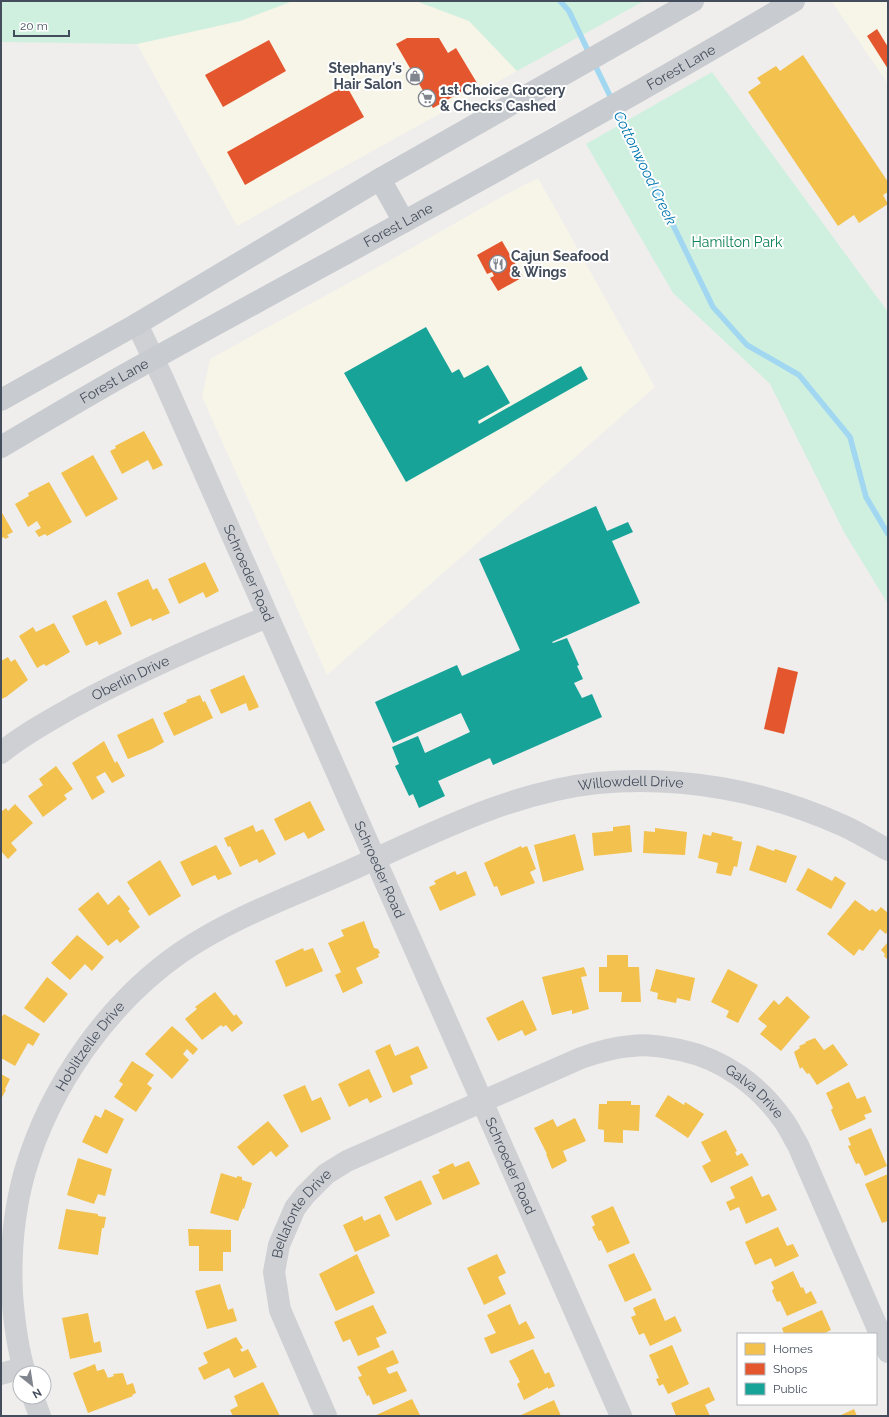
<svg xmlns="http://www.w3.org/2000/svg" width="889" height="1417" font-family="Raleway,sans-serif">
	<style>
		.commercial { fill: #f7f4e8 }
		.green { fill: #d0f0df }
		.homes { fill: #f2c14e }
		.shops { fill: #e4572e }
		.public { fill: #17a398 }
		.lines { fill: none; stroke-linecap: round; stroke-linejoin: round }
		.stream { stroke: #a1d7f0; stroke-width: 5.5 }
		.minor { stroke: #ced0d4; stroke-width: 22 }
		.major { stroke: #c8cbcf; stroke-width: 22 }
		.labels { text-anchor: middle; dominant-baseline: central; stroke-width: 4; stroke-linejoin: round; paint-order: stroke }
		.street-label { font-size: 14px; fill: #444d5b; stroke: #fff }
		.poi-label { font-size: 14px; font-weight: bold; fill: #444d5b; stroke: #fff; text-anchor: start }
		.park-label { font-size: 14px; fill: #0f8256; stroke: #fff }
		.water-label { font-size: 15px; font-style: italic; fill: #0177b1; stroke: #fff }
	</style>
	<rect width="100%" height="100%" fill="#efeeed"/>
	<path class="commercial" d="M293 1H416L469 21 517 71 237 226 137 44 239 21Z
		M833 1H888V84L832 2Z
		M538 178 655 387 327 675 202 397 210 359 394 258 503 196Z"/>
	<path class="green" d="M1 1H293L240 21 137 44 1 42Z
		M416 1H644L517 71 469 21Z
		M712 72 888 312V604L844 532 770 384 673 293 586 144Z"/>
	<path class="homes" d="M803 55 888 182V192L883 195 888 204 859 223 854 215 838 226 748 92 761 83 757 78 776 66 780 71Z
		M144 431 163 465 153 470 148 460 122 474 110 451 116 448 115 446Z
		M93 455 118 499 86 517 61 473Z
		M49 482 72 522 47 536 45 534 39 537 35 531 41 528 37 521 28 527 15 504 29 496 28 493Z
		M1 511 13 532 7 535 9 537 5 539 4 537 1 539Z
		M205 562 219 591 206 598 203 592 179 604 168 579Z
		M148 579 153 590 157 588 170 613 152 621 151 618 131 627 117 593Z
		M106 600 122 634 99 645 97 641 86 646 72 616Z
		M54 623 70 652 46 666 44 664 37 668 19 636 33 627 36 632Z
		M8 657 11 662 15 659 28 680 6 697 1 699V661Z
		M244 675 259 707 249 711 246 703 221 714 210 690Z
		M200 695 203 702 205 701 213 718 174 736 163 713 187 702 186 700Z
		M153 718 164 742 152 749 128 759 117 735Z
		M104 741 115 763 117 761 125 776 112 783 105 772 96 777 105 792 92 800 72 763Z
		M56 766 73 789 64 795 67 799 43 817 28 796 43 785 39 779Z
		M310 801 325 830 308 839 304 832 285 841 274 819Z
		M15 804 33 823 11 843 17 850 8 859 1 851 2 848 1 812 6 808 8 811Z
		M253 825 256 832 263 829 276 854 259 863 257 859 240 867 230 846 228 847 224 838Z
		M630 825 632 852 594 856 592 833 613 831V827Z
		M655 828 687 832 685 855 643 853 644 831 655 832Z
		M712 832 733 837 732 840 742 842 737 867 734 866 731 876 716 873 718 863 698 858 703 834 711 836Z
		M575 834 584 870 543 882 534 845Z
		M216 845 232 874 218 880 215 875 192 886 180 862Z
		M757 845 774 851 775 849 797 856 786 883 749 870Z
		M521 846 522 848 527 846 536 869 530 872 535 883 501 896 497 886 494 887 484 863Z
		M160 860 181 896 149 916 127 882Z
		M808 868 832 881 835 876 846 883 831 909 796 890Z
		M455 871 457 875 466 871 476 895 440 911 429 887 436 884 434 881Z
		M98 892 108 905 119 895 130 909 128 911 140 927 120 943 117 939 108 946 78 909Z
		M855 900 870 911 872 909 876 912 881 907 888 913V931L886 934 880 929 863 951 859 949 854 956 827 934Z
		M364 921 374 948 378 949 380 953 378 954 379 957 356 968 363 983 343 993 335 975 341 972 328 943 344 936 341 930Z
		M77 935 104 957 92 971 85 964 70 980 51 963Z
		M888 942V958L887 959 884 956 885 954 881 950Z
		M303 948 304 951 313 948 323 971 286 987 275 961Z
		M607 955H628V967H639L641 1002H621L622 992H599V967H607Z
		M584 967 587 976 581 977 589 1009 572 1014V1010L552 1015 542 977Z
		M656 969 695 978 690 1001 677 998 676 1003 657 999 658 993 650 991Z
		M728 969 758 985 738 1023 726 1017 729 1011 711 1002Z
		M47 977 68 994 44 1023 24 1008Z
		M215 992 234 1016 236 1014 243 1023 232 1032 226 1025 223 1027 221 1025 202 1040 185 1019 197 1009 195 1007Z
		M787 996 810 1017 781 1051 760 1034 767 1026 758 1019 774 1000 779 1005Z
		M523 1000 537 1030 525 1036 522 1030 498 1041 486 1018Z
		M4 1014 40 1034 33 1046 28 1043 15 1066 1 1058V1018Z
		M172 1026 198 1049 193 1055 187 1049 183 1054 189 1060 172 1079 145 1054Z
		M815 1038 824 1050 833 1044 848 1065 817 1085 809 1073 807 1074 802 1067 800 1069 794 1052 800 1048 799 1046 806 1043 805 1042Z
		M390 1044 395 1056 418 1046 428 1068 410 1076 413 1084 393 1093 375 1051Z
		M132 1061 154 1075 147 1084 152 1088 136 1112 114 1097 123 1084 119 1081Z
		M369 1069 382 1097 370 1103 367 1098 349 1107 338 1084Z
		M1 1074 10 1079 5 1089 6 1090 1 1099Z
		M849 1082 857 1099 865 1096 872 1112 864 1115 866 1119 840 1131 831 1110 833 1108 826 1093Z
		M305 1085 312 1101 321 1097 331 1119 301 1133 283 1095Z
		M668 1095 684 1105 685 1102 704 1114 688 1138 655 1116Z
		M607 1101H631V1105H640L639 1131 623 1130V1143L604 1142V1130L598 1129 599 1104H607Z
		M105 1109 124 1119 107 1154 82 1142 95 1115 101 1118Z
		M575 1118 586 1141 563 1151 567 1161 552 1169 546 1154H547L534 1128 553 1119 557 1127Z
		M268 1121 289 1146 276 1157 271 1151 253 1166 237 1147Z
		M871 1128 887 1166 865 1176 859 1163 856 1164 848 1146 851 1145 848 1138Z
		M726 1130 737 1151 735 1152 737 1156 742 1153 749 1165 711 1183 702 1166 711 1161 701 1142Z
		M78 1158 112 1169 105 1196 98 1194 94 1204 67 1195Z
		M469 1161 480 1184 443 1200 432 1176 440 1173 438 1170 453 1163 455 1167Z
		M221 1173 237 1178V1176L242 1177V1180L252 1183 244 1209 243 1208 238 1221 210 1213Z
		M888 1174V1221L882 1223 865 1184Z
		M752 1176 762 1197 769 1194 777 1210 746 1224 739 1207 730 1211 726 1202 735 1198 730 1187Z
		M421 1180 432 1204 396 1221 384 1197Z
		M613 1206 630 1243 607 1253 601 1240 599 1241 592 1227 595 1225 591 1216Z
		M66 1209 98 1214V1216L106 1217 104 1228H102L98 1255 58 1249Z
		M380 1214 390 1236 355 1252 343 1225 362 1216 364 1221Z
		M778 1227 787 1246 793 1244 799 1256 775 1267 771 1258 755 1265 745 1242Z
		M188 1229 231 1230V1252H223V1271H199V1246H189Z
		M634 1253 652 1290 625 1302 608 1265Z
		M357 1254 375 1293 336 1311 319 1274Z
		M497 1254 506 1273 498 1277 506 1294 484 1305 467 1268Z
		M793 1271 801 1288 803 1287 806 1294 811 1291 817 1303 787 1316 780 1301 777 1302 772 1291 774 1288 771 1282Z
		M220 1284 228 1310 233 1308 237 1321 207 1329 195 1291Z
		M655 1298 665 1321 675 1316 682 1331 650 1346 644 1333 639 1335 631 1317 636 1315 633 1308Z
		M510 1304 519 1325 526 1321 535 1338 491 1354 484 1338 496 1333 487 1315Z
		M373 1305 387 1333 376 1338 380 1347 358 1356 350 1339 343 1342 334 1322Z
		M822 1310 831 1330 823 1334H784L782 1328Z
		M88 1313 94 1343 100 1341 102 1352 70 1359 62 1318Z
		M236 1337 243 1348 240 1349 242 1352 248 1349 257 1367 234 1378 229 1368 204 1380 198 1368 208 1363 203 1353Z
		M672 1345 689 1384 668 1394 663 1384 659 1386 656 1379 659 1378 649 1355Z
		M533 1349 545 1374 549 1372 555 1386 548 1389V1387L524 1400 517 1384 520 1382 509 1361Z
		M393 1350 399 1363 386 1368 389 1374 397 1371 407 1391 373 1405 369 1395 367 1396 358 1377 362 1376 357 1367Z
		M95 1364 97 1371 104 1369 108 1378 114 1376 113 1374 123 1373 127 1385 133 1383 136 1393 132 1395 133 1396 88 1413 73 1373Z
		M263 1382 280 1416H233L230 1410 238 1406 234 1396Z
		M709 1387 715 1400 705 1405 710 1416H676L671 1403Z
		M412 1399 420 1415 417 1416H374Z
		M554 1400 561 1416H519Z
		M854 1409 857 1416H839Z"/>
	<path class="shops" d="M877 29 888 47V69L867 36Z
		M407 38H439L448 53 456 48 477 83 433 108 396 44Z
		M269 40 286 71 223 107 205 75Z
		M346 85 364 117 245 185 227 152Z
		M502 241 523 277 498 291 490 278 494 276 492 272 487 274 477 255Z
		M778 667 798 672 784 734 764 729Z"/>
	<path class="public" d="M426 327 452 373 459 369 464 378 488 365 510 403 478 421 479 424 581 366 588 379 406 482 344 373Z
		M596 506 607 531 628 522 633 532 612 541 640 603 552 642 553 643 567 638 579 665 577 666 583 679 574 683 582 698 592 694 602 717 493 765 490 758 438 781 445 796 419 808 413 794 409 796 395 766 399 764 392 747 418 736 425 753 470 732 461 713 393 743 375 702 457 665 462 676 520 650 479 559Z"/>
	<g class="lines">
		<path class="stream" d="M560 1 569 11 590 55
			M594 63 612 100
			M616 108 713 307 747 345 799 375 850 437 866 497 888 534"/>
		<g class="minor">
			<path id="s1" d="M137 324 164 381 621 1416"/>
			<path id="s2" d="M1 753C22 735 49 721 73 707 135 673 201 644 267 617"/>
			<path id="s3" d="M25 1373C17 1347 14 1320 12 1294 10 1253 14 1210 25 1171 50 1086 107 1004 180 953 237 914 302 893 364 864 439 830 514 792 597 783 681 775 767 791 844 826 859 833 874 842 888 850"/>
			<path d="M1 1374 23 1368"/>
			<path d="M33 1397 40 1416"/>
			<path id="s4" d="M326 1416 280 1310 274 1272 279 1245 295 1208 305 1195 326 1174 347 1161 581 1058C598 1052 614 1047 632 1046 648 1044 664 1047 680 1050 723 1059 759 1085 784 1121 789 1128 793 1137 798 1145L888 1352"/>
		</g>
		<g class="major">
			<path d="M380 179 404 222"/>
			<path d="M1 400 137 324 380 179 693 1"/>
			<path id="s5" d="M1 447C52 417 103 386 155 358 369 240 584 126 794 1"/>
		</g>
	</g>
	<defs>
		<symbol id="shop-ring" viewBox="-11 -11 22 22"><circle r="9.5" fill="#fff" stroke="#80858e" stroke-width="1.5"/><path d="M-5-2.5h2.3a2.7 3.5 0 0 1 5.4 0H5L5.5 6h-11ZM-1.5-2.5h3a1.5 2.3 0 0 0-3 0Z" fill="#80858e"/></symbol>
		<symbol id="supermarket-ring" viewBox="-11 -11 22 22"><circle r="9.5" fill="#fff" stroke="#80858e" stroke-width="1.5"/><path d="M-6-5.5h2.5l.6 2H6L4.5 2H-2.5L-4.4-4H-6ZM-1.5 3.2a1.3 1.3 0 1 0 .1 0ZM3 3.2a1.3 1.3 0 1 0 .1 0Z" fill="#80858e"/></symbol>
		<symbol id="restaurant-ring" viewBox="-11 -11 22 22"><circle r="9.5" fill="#fff" stroke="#80858e" stroke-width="1.5"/><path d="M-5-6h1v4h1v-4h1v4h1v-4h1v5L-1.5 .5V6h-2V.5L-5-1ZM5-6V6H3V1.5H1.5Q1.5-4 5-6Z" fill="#80858e"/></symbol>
	</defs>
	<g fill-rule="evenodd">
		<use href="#shop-ring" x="405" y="66" width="20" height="20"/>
		<use href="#supermarket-ring" x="417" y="88" width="20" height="20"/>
		<use href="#restaurant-ring" x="488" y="254" width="20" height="20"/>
	</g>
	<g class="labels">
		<g class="street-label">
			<text stroke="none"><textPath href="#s5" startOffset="779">Forest Lane</textPath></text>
			<text stroke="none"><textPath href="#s5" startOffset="455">Forest Lane</textPath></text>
			<text stroke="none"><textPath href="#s5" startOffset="131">Forest Lane</textPath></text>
			<text stroke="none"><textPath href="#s1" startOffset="273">Schroeder Road</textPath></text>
			<text stroke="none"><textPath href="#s2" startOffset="150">Oberlin Drive</textPath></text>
			<text stroke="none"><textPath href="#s3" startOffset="963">Willowdell Drive</textPath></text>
			<text stroke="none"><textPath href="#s1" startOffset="597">Schroeder Road</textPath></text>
			<text stroke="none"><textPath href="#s3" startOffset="346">Hoblitzelle Drive</textPath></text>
			<text stroke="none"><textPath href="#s4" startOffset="736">Galva Drive</textPath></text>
			<text stroke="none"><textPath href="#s1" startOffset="921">Schroeder Road</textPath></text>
			<text stroke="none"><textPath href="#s4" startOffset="220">Bellafonte Drive</textPath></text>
		</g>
		<g class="poi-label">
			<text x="402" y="68" text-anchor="end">Stephany's<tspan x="402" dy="16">Hair Salon</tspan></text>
			<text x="440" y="90">1st Choice Grocery<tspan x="440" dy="16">&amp; Checks Cashed</tspan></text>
			<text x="511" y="256">Cajun Seafood<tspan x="511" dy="16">&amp; Wings</tspan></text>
		</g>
		<g class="park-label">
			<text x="737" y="242">Hamilton Park</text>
		</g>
		<g class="water-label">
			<text transform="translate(645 168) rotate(64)">Cottonwood Creek</text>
		</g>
	</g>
	<rect width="889" height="1417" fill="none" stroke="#444d5b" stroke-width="4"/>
	<rect x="737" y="1333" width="140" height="72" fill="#ffffff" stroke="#b4b8bd"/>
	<rect x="745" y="1343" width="20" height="12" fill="#f2c14e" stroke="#b4b8bd"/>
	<text x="773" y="1353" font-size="12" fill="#444d5b">Homes</text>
	<rect x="745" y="1363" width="20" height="12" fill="#e4572e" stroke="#b4b8bd"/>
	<text x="773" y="1373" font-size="12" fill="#444d5b">Shops</text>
	<rect x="745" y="1383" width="20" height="12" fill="#17a398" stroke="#b4b8bd"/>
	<text x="773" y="1393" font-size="12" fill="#444d5b">Public</text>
	<g transform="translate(32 1385) rotate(150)"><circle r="19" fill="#ffffff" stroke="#b4b8bd"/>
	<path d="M0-3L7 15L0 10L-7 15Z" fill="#80858e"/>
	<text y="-6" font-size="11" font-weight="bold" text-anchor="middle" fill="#444d5b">N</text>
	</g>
	<path d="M14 30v6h55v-6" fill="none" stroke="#444d5b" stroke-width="2"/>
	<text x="20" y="30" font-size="12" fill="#444d5b" stroke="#ffffff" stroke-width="3" paint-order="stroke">20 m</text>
</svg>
